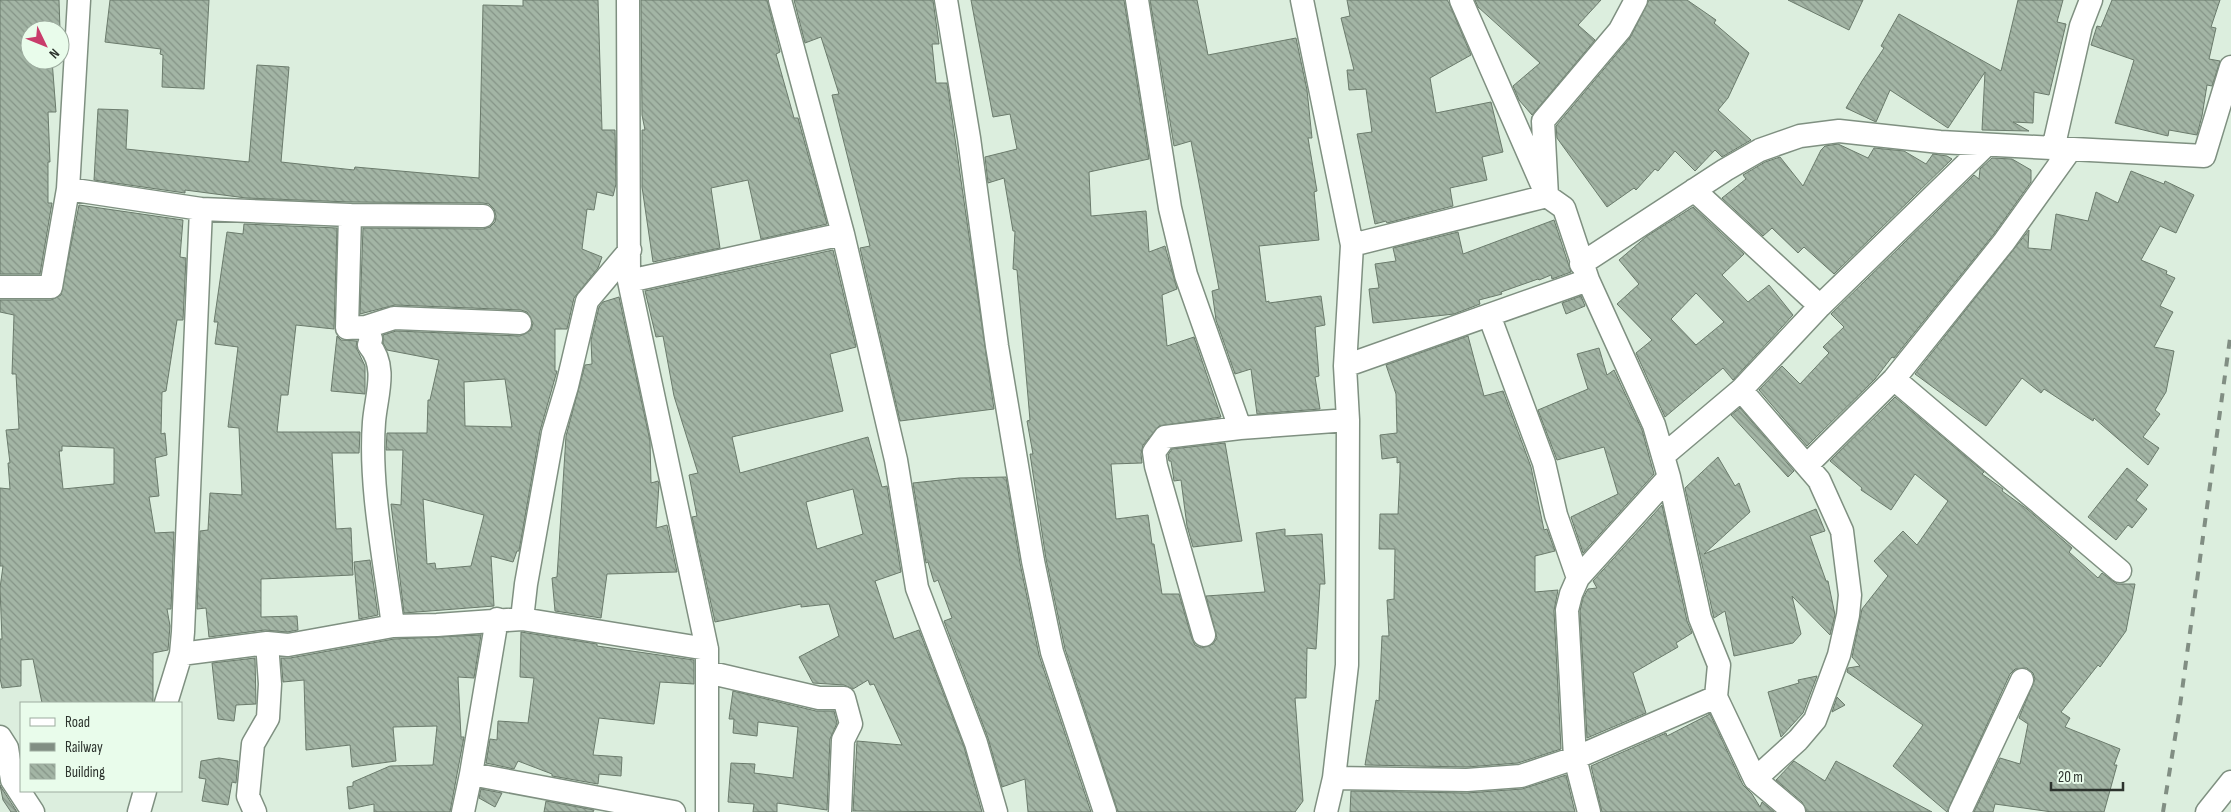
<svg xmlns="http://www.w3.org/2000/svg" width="2231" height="812" font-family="'Sofia Sans Condensed',sans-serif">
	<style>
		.building { fill: url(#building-back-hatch); stroke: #6b7b6c; fill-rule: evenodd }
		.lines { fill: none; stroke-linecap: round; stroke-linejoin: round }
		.street-casing { stroke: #7f9081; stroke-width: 25 }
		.street { stroke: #fff; stroke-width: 22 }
		.rail { stroke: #818e83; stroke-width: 4; stroke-dasharray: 9 9; stroke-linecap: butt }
	</style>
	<defs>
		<pattern id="building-back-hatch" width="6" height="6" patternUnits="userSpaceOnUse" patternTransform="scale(1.25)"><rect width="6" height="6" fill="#a3b5a5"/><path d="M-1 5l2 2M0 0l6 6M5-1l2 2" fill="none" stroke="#859487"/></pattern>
	</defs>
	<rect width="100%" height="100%" fill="#dceede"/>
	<path class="building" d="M0 0H59L60 30H30V60H52L56 112H48L50 162H48V203H52L40 274H0Z
		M110 0H209L204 89 162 87 163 55 160 54 161 49 105 42Z
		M523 0H598L602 130H615L616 184 613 196 597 192 594 210 587 209 582 249 602 257 598 268 574 298 567 329H555V371H557L540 431 519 551H517L513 562 491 556 494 606 404 613 391 504 401 505 403 450H386L387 433H427L428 400H430L439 360 387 350 383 343V335L396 331 520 336 531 330 533 323 527 312 521 310 395 305 360 314 363 228 483 229 490 227 495 222 496 216 494 209 489 204 483 203 350 202 246 198 185 190V193L94 180 98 109 128 110 126 149 249 162 257 65 289 67 281 162 354 170 355 167 479 178 483 5 523 6ZM505 379 512 427 465 426 464 382ZM423 499 484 515 471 566 436 569 435 563 427 564Z
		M641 0H767L780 52 776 54 794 118H798L827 224 761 239 748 180 711 188 720 248 653 262 642 187V130H645L642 115Z
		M794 0H933L939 44H932L936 83H947L994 409 900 421 860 248 870 246 832 95 839 94 821 37 805 43Z
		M971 0H1124L1149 159 1089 172 1091 216 1146 211 1149 252 1165 246 1177 289 1162 295 1167 346 1194 337 1221 417 1159 426 1143 445 1141 454 1142 463 1111 464 1116 519 1148 515 1152 544H1154L1162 594H1179L1192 639 1195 645 1201 648 1213 644 1217 638 1206 596 1265 592 1256 533 1285 529V536L1322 534 1325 584H1320L1316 649 1307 648 1306 698H1295L1303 801 1295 812H1118L1065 649 1046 559 1030 454H1033L1027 421 1030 420 1017 270 1013 269 1015 231H1013L1004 178 988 183 985 157 1017 149 1010 114 993 117Z
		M1150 0H1197L1208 55 1296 38 1307 90 1312 138H1308L1317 191 1314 192 1319 240 1259 246 1266 302 1269 301V303L1321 296 1325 325 1315 327 1319 376 1315 377 1320 409 1257 414 1251 369 1235 374 1216 320 1212 291 1219 289 1191 141 1174 146Z
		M1347 0H1447L1449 3 1471 55 1430 78 1436 113 1491 102 1503 152 1482 157 1487 180 1450 188 1453 206 1387 223 1386 221 1375 224 1357 134 1372 132 1366 89 1349 90 1347 70H1354L1341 18 1350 16Z
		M1475 0H1601L1578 25 1595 40 1532 115 1519 100 1513 86 1540 63 1478 7Z
		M1649 0H1687L1716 20 1714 23 1749 53 1728 98 1718 110 1751 140 1722 157 1715 150 1695 171 1675 151 1658 171 1655 169 1636 190 1634 188 1607 207 1557 138 1556 126 1630 38Z
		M1788 0H1863L1849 30Z
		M2018 0H2063L2057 22 2066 24 2049 95 2034 92 2033 123 2013 122 2029 131 1982 130 1985 72 1948 128 1890 90 1876 122 1846 108 1862 81 1884 48 1881 46 1899 14 2001 71Z
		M2112 0H2220L2211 27 2216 28 2209 59 2220 61 2212 86 2207 85 2202 116 2197 135 2169 130 2168 136 2115 123 2134 60 2091 45 2097 26 2101 27Z
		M1838 144 1868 158 1874 148 1904 151 1926 164 1933 154 1947 156 1952 159 1834 274 1804 247 1798 253 1772 228 1763 236 1722 198 1746 179 1743 175 1765 162 1780 157 1803 186 1821 150 1825 146Z
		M1992 158 2012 159 2031 170V182L1994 234 1894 358 1892 357 1875 379 1807 446 1759 390 1782 366 1800 384 1829 353 1823 347 1844 327 1831 314 1974 175 1979 179 1980 169Z
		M2131 171 2164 184 2165 181 2194 195 2176 233 2160 226 2141 260 2167 271 2166 274 2175 278 2160 306 2173 312 2154 347 2174 351 2166 392 2155 410 2160 414 2143 437 2159 448 2148 465 2094 418 2093 421 2044 389 2041 393 2022 378 1986 426 1915 374 2029 230 2028 248 2051 250 2056 214 2088 221 2096 192 2118 203Z
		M79 205 183 220 180 257 186 258 183 320H177L166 391 162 392 161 434 165 433 167 455 155 458 159 496 149 497 155 533 174 532 171 609H167L170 626 168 650 153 653V703H42L33 659 21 660V686L2 688 0 678V639H2L0 588 3 566H0V488L10 489 8 463H10L6 430 19 429 16 374H12L14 315 0 312V300H51L61 295ZM62 446 114 448V484L63 489 59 451H62Z
		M1693 207 1744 254 1722 275 1748 302 1769 285 1793 315 1733 380 1723 368 1665 417 1636 353 1652 340 1617 304 1639 284 1619 260 1647 236ZM1696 293 1724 322 1696 345 1671 319Z
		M1554 220 1571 272 1552 279 1551 275 1539 280 1538 279 1501 292 1502 294 1479 300 1480 304 1454 314 1373 323 1369 289 1379 288 1375 264 1396 261 1393 248 1458 232 1463 254Z
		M244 224 337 228 334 329 296 325 288 395H281L277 432H360L359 453H332L336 529 351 528 353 575 261 579V617L297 616 298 630 287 632 265 630 209 637 206 608 197 609 200 531 208 530 210 493 242 495 239 428 228 427 238 347 215 344 218 322H214L227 232 243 234Z
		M833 250 856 347 830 354 843 411 732 437 740 473 868 437 882 487 887 486 901 572 875 581 894 639 919 630 964 747 982 812 853 811 857 741 902 745 874 684 870 685 868 680 853 689 844 685 813 683 799 657 839 636 829 604 801 607V604L715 622 692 517 697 516 689 475 698 473 674 396 663 336 656 337 645 291ZM853 489 863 534 817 549 806 502Z
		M1581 296 1585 306 1566 314 1562 303Z
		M619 297 650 441 651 483 658 481 659 484 656 528 667 525 677 572 607 574 601 618 555 611 552 578 557 577 566 436 585 365 592 364 591 340 599 307 603 302Z
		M337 336 341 340 357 341 356 347 365 366V394L331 391Z
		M1468 336 1484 396 1503 391 1531 467 1544 530 1547 529 1555 551 1535 556V592L1558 590 1554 611 1561 749 1518 763 1467 767 1365 765 1376 700 1379 701 1382 636H1389L1387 600 1394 599 1395 549H1379L1380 514H1398L1400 472V462L1397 463V457L1382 459 1380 435 1397 433 1396 394 1386 365Z
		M1599 348 1607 375 1614 370 1642 430 1654 474 1583 553 1571 517 1618 494 1604 447 1557 460 1538 410 1588 389 1577 354Z
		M1895 397 1984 472 1982 474 2003 489 2002 491 2027 509 2072 548 2069 552 2098 578 2102 573 2117 584H2135L2126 631 2100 667 2098 665 2061 712 2070 718 2065 727 2120 749 2114 765H2117L2104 812H2052L1995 804 1993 812H1974L2000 758 2020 764 2028 724 2019 718 2035 679 2033 673 2027 668 2015 669 2010 674 1947 812 1893 766 1923 725 1847 672 1848 668 1860 666 1852 657 1862 609 1888 576 1874 561 1903 531 1917 545 1948 501 1915 474 1891 510 1861 490 1862 488 1830 461Z
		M1740 408 1794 471 1788 477 1731 415Z
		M1225 443 1242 541 1193 547 1187 526 1181 480 1174 481 1171 461H1169L1168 455 1172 449Z
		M1718 457 1735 486 1739 483 1750 512 1704 554 1816 509 1825 531 1810 536 1826 581H1828L1835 615 1830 635 1792 596 1801 634 1793 643 1734 656 1725 611 1714 618 1713 614 1685 488Z
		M2127 468 2148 485 2136 500 2147 509 2132 528 2128 525 2116 540 2088 517Z
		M1006 477 1020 563 1039 655 1091 812H1028L1025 779 1002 787 988 738 944 621 952 618 938 580 934 582 928 562 926 563 913 483 959 478Z
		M1662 505 1687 621 1692 633 1676 643 1678 647 1633 673 1646 713 1587 738 1580 611 1583 598 1588 589 1597 588 1593 581Z
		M370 560 378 615 359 619 354 562Z
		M521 632 597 644V646L694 660V684L660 682 654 724 599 718 593 755 622 757 621 776 599 774 598 784 552 776V774L518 761 514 769 486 763 490 739 497 740 498 721 528 723 534 678 520 677Z
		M481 635 474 678 458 677 461 737H464L450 812H374V804L349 809 347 787 353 786V782L390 766 433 765 437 726 393 727 396 761 352 767 350 745 306 750 304 680 283 682 281 658H290L394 639Z
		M255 658 256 704 236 705 234 721 218 719 212 663Z
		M1817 676 1803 713 1781 737 1768 692 1799 683 1798 680Z
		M733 691 816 711H834L837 723 830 739 827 810 777 803V812H753L754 804 728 802 731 763 755 764 754 773 793 778 798 727 758 722 757 736 733 733 734 719H729Z
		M1837 697 1845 705 1832 712Z
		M1710 714 1743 785 1752 794 1760 807 1762 802 1774 812H1602L1591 766 1666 733 1667 736Z
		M219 758 238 761 236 783 232 782 228 805 202 801 206 779 199 778 201 761Z
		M1794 761 1825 781 1836 761 1932 812H1807L1802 802 1776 780Z
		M1566 775 1575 812H1350L1351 791 1467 793 1522 789Z
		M0 785 1 787 17 812H11L3 800Z
		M481 789 502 793 495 807 479 798Z
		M546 801 594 810 593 812H544Z"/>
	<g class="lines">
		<defs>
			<path id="street" d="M628 0 629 281 707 649V812
				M780 0 843 234 896 460 917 588 976 743 996 812
				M946 0 969 138 997 346 1033 561 1052 652 1105 812
				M1137 0 1170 208 1186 275 1240 428
				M1302 0 1352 245 1345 366 1348 420 1347 665 1334 778 1326 812
				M1461 0 1547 196 1564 208 1588 280 1654 425 1669 477 1700 618 1719 665 1716 697 1755 779 1794 812
				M2053 149 2081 26 2091 0
				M68 189 201 209 350 215 347 328 366 327 371 339 369 345C388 367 376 396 374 422 369 486 385 562 393 626
				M1694 190 1820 306
				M350 215 483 216
				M1352 245 1547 196 1543 121 1620 30 1636 0
				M1581 264 1725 170 1760 150 1800 136 1839 131 1940 142 2204 156 2231 67
				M629 281 843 234
				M0 287H51L68 189 79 0
				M1489 315 1544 463 1556 515 1578 578
				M366 327 394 318 520 323
				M1345 366 1588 280
				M1894 379 2120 571
				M1741 390 1819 480 1842 531 1850 595 1848 615 1839 655 1815 720 1798 740 1755 779
				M1664 455 1741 390 1820 306 1986 145
				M1807 465 1894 379 2004 242 2070 150
				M522 619 526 584 553 433 567 386 587 301 630 250
				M1204 635 1156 466 1154 452 1165 437 1240 428 1348 420
				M181 654 267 643 288 645 393 626 437 625 522 619 707 649
				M707 672 819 698H844L851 724 843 740 840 812
				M166 703 181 654 183 632 201 209
				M0 737 7 748 12 780 33 812
				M471 774 674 812
				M1334 778 1467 780 1521 776 1575 758 1716 697
				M139 812 145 791
				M255 812 248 796 253 744 268 718 270 684 267 643
				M463 812 471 774 497 619
				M1589 812 1575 758 1567 610 1571 594 1578 578 1669 477
				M1960 812 2022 680
				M2207 812 2231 782"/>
		</defs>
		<use href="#street" class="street-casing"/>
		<use href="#street" class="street"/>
		<path class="rail" d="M2163 812 2179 713 2231 331"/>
	</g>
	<rect x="20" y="702" width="162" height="90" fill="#e9fceb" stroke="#9dac9f"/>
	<rect x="30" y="718" width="25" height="8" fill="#ffffff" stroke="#9dac9f"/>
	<text x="65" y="727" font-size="15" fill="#2c332d">Road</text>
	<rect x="30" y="743" width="25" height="8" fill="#818e83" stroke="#9dac9f"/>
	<text x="65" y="752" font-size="15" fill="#2c332d">Railway</text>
	<rect x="30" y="764" width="25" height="15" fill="url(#building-back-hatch)" stroke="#9dac9f"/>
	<text x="65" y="777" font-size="15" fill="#2c332d">Building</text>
	<g transform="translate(45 45) rotate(133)"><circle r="24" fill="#e9fceb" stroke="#9dac9f"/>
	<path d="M0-4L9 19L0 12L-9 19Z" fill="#c93c6b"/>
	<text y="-8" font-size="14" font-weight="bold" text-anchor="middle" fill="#2c332d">N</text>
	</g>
	<path d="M2051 782v8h72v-8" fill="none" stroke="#2c332d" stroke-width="2.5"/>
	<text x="2058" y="782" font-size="15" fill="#2c332d" stroke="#e9fceb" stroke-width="4" paint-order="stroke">20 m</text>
</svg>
